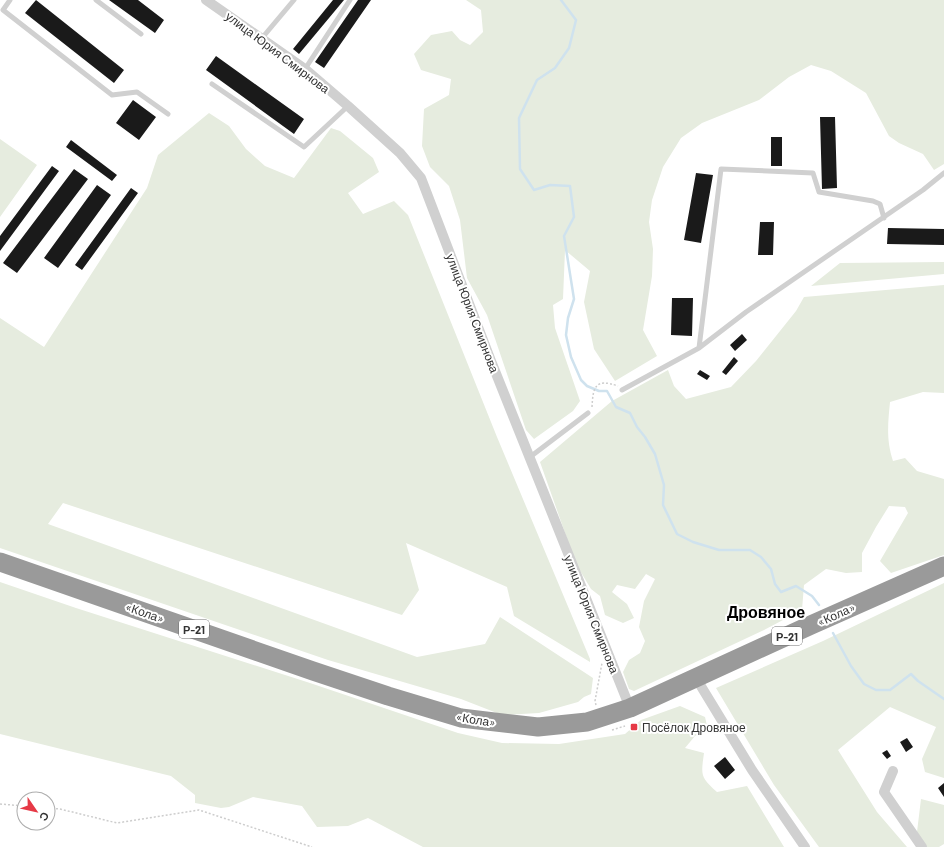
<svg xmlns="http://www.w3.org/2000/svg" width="944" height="847" font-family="Barlow,sans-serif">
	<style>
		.green { fill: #e6ecdf }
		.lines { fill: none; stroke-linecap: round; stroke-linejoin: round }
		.stream { stroke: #cfe2ee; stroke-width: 2.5 }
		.building { fill: #1a1a1a }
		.path { stroke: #cdcdcd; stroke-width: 1.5; stroke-dasharray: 2 2; stroke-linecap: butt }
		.lane { stroke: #d0d0d0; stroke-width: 5 }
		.street { stroke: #d0d0d0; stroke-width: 10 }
		.highway { stroke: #9a9a9a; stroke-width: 19 }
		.poi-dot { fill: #e63946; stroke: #fff; stroke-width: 1.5 }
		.labels { text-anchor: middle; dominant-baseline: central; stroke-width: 4; stroke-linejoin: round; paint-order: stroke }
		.shield { fill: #fff; stroke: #707070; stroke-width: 1 }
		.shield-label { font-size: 11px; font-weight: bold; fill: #333 }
		.street-label { font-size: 12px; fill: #333; stroke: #fff }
		.poi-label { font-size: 12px; fill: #333; stroke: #fff; text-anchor: start }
		.district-label { font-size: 16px; font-weight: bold; fill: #000; stroke: #fff }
	</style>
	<rect width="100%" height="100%" fill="#fff"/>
	<path class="green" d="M466 0H944V164L934 170 923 154 899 143 889 136 866 93 831 71 811 65 789 77 759 100 702 123 681 138 663 167 652 200 649 222 653 249 652 276 643 330 657 356 615 381 594 349 584 302 590 271 565 250 563 299 553 305 555 328 580 401 573 411 534 439 526 430 487 315 467 278 460 220 449 186 430 167 422 146 424 109 449 95 451 79 421 70 414 54 431 35 452 31 460 40 470 45 483 32 481 10Z
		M209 113 229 126 246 149 265 166 294 178 331 128 340 131 373 158 379 172 348 193 363 214 394 201 408 215 497 437 590 659V662L514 616 507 587 406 543 419 590 402 615 63 503 48 524 417 657 485 644 500 617 593 678 591 694 584 697 578 702 539 713 502 715 461 699 328 660 0 548V318L44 347 147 188 158 155Z
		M0 139 37 165 0 217Z
		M944 262V274L811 286 840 263Z
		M944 285V393L923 392 890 402C888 423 886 440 893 461L905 458 917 471 944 479V555L891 573 880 561 908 513 905 507 889 506 876 527 862 553V572L846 573 826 569 804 585 802 610 764 630 634 691 629 689 623 672 629 660 640 653 645 641 639 627 644 601 655 579 646 574 635 589 617 585 612 592 627 604 634 618 623 623 605 615 600 596 591 589 576 564 540 462 612 401 668 370 674 386 686 399 731 387 756 361 796 311 804 297Z
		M0 582 76 608 310 683 458 733 502 743 559 744 625 734 641 720 680 706 705 717 708 730 695 736 685 748 704 753C701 775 700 777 717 792L747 786 784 847H423L368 818 348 826 317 827 302 806 253 797 229 807 221 808 195 803V795L171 776 0 734Z
		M944 583V778L925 772 922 759 936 727 890 707 838 750 877 812 907 847H819L774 785 716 688 823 641Z
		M921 799 944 805V844L939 847H927L917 832Z"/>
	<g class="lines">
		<path class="stream" d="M561 0 576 20 569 48 555 68 537 80 519 118 520 169 534 190 550 185 570 186 574 217 564 236 574 299 568 318 566 335 571 357 581 380 587 386 599 391H607L616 407 630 413 637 427 645 437 655 454 664 485 663 505 677 534 693 542 719 550H750L761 557 771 569 775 584 781 592 796 586 812 596 819 605
			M833 633 851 666 864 684 876 690H890L911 674 918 681 944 699"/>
	</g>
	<path class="building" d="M36 0 124 70 114 83 25 13Z
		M109 0H138L164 20 155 33Z
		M333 0H344L299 54 293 49Z
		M358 0H371L324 68 315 62Z
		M216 56 304 119 294 134 206 70Z
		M133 100 156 117 139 140 116 123Z
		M820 117H835L837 188 822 189Z
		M771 137H782V166H771Z
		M71 140 117 175 112 181 66 147Z
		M52 166 59 171 0 251V236Z
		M74 169 88 179 17 273 3 263Z
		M696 173 713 175 701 243 684 240Z
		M97 185 111 195 58 268 44 258Z
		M131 188 138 193 82 270 75 265Z
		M760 222H774L773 255H758Z
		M888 228 944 229V245L887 244Z
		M672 298H693L692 336 671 335Z
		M742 334 747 340 735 351 730 345Z
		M734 357 738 361 726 375 722 372Z
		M700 370 710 376 707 380 697 374Z
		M907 738 913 747 906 752 900 742Z
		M887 750 891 756 887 759 882 753Z
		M725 757 735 770 725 779 714 766Z
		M944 783V797L938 788Z"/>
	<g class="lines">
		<path class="path" d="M592 407C593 387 595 378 618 386
			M596 705 595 701 602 663
			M612 730 625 726
			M0 804 24 806
			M48 808 60 809 117 823 199 810 312 847"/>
		<path class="lane" d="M10 0 3 10 112 95 137 92 168 114
			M96 0 141 34
			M262 38 294 0
			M305 69 350 0
			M212 84 304 147 348 106
			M699 348 721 169 813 173 819 192 873 201 880 204 884 218
			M622 390 699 348 746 312 923 190 944 173
			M530 457 588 413"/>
		<path class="street" d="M206 0 305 69 348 106 400 153 421 178 491 361 630 708
			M696 678 752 770 805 847
			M893 771 884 792 922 847"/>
		<path class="highway" d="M0 562 313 671 388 696 461 718 538 727 587 722 630 708 811 625 944 566"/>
	</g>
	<rect class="poi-dot" x="630" y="723" width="8" height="8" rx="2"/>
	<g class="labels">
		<g class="shield">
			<rect x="179" y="620" width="30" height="18" rx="3"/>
			<rect x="772" y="627" width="30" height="18" rx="3"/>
		</g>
		<g class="shield-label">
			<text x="194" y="629">Р-21</text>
			<text x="787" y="636">Р-21</text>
		</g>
		<g class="street-label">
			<text transform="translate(278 52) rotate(37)">улица Юрия Смирнова</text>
			<text transform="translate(473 313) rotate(69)">улица Юрия Смирнова</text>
			<text transform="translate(145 612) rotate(19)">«Кола»</text>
			<text transform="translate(592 614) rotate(68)">улица Юрия Смирнова</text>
			<text transform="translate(836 614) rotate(-24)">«Кола»</text>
			<text transform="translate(476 719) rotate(9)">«Кола»</text>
		</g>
		<g class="poi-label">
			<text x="642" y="727">Посёлок Дровяное</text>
		</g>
		<g class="district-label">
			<text x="766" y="611">Дровяное</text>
		</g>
	</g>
	<g transform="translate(36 811) rotate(124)"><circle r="19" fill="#ffffff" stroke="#adadad"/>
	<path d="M0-3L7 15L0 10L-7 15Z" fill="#e63946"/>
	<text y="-6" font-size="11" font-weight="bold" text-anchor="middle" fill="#333333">С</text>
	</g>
</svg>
